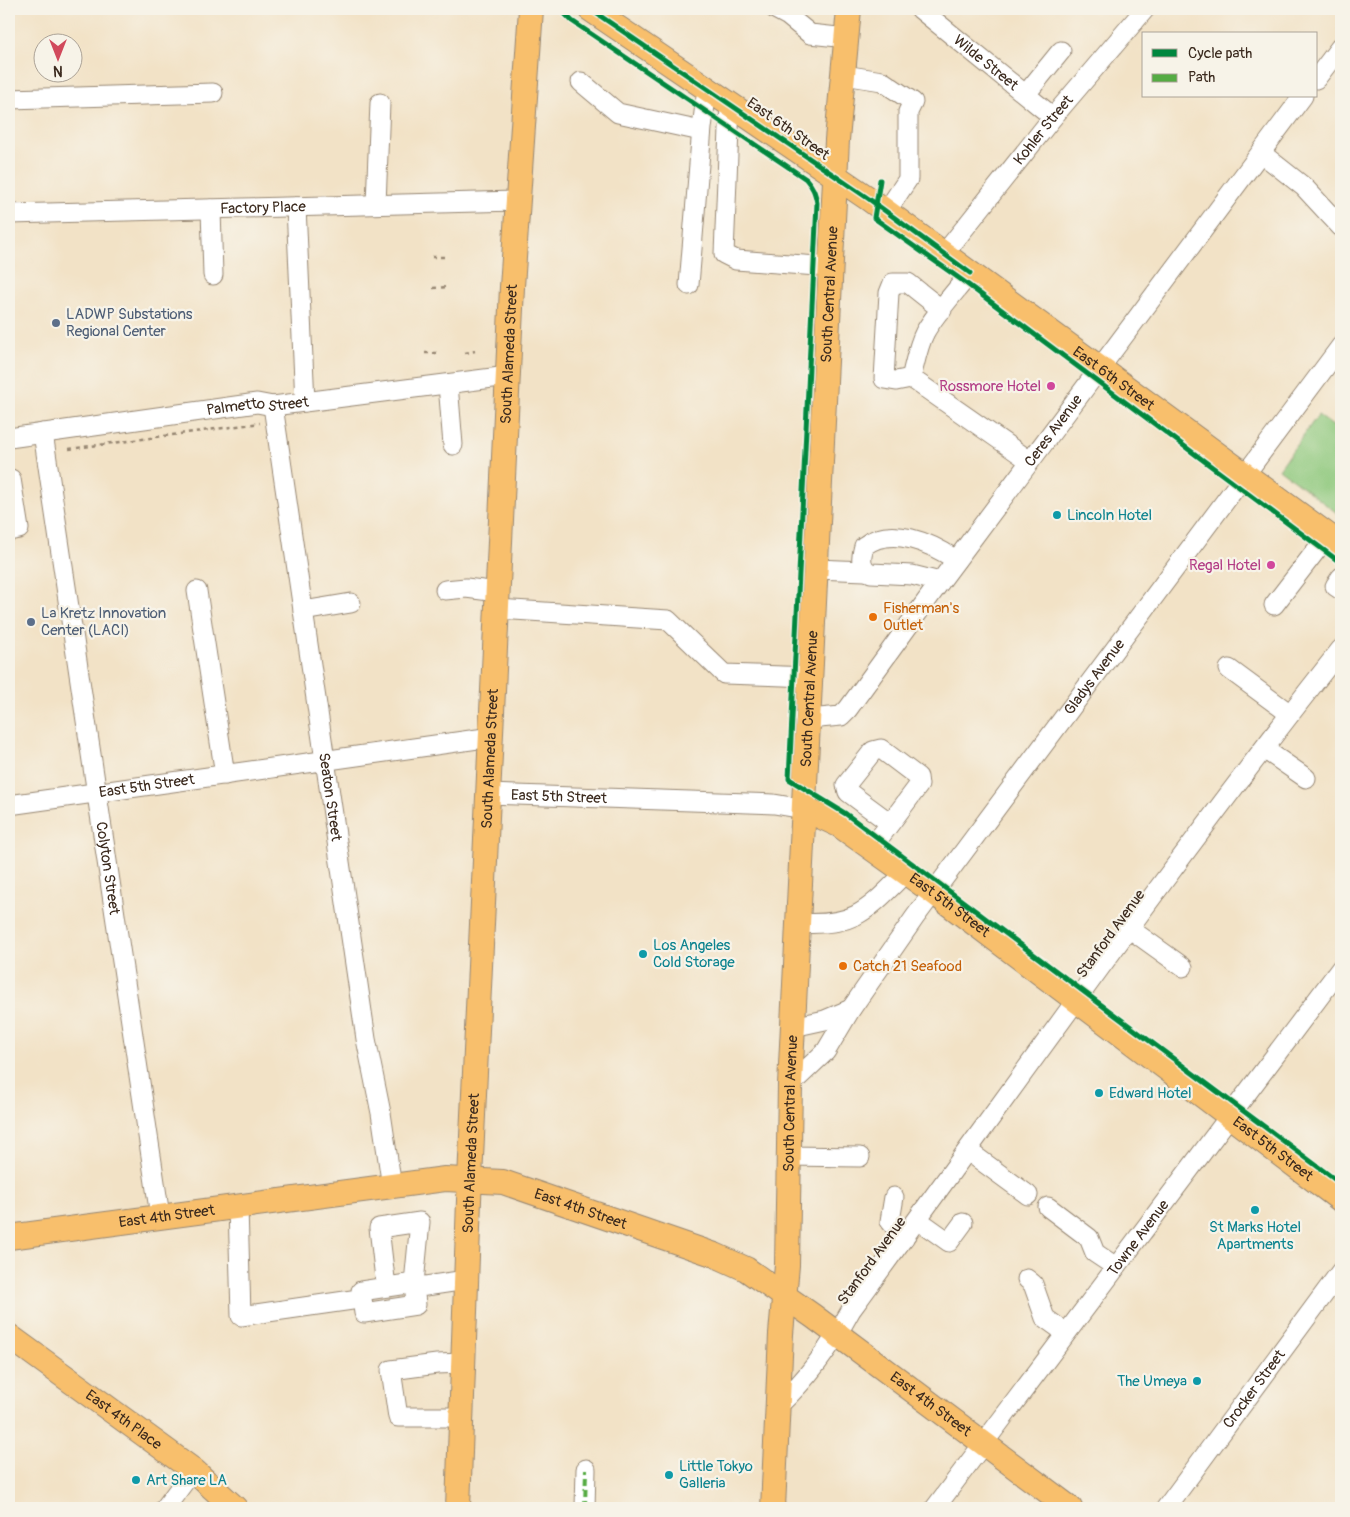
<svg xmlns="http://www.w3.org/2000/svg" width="1350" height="1517" font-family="Pangolin,sans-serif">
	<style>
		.green { fill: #8dc87c; stroke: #64794d }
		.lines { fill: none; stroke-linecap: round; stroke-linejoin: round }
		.minor-casing { stroke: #968672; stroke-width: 21 }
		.major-casing { stroke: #968672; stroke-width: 26 }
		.path { stroke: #968672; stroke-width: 2.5; stroke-dasharray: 4 4; stroke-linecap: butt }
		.minor { stroke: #fff; stroke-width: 19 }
		.major { stroke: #f8bf6c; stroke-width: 24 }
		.quiet { stroke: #55ab43; stroke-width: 4; stroke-dasharray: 8 4; stroke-linecap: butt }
		.cycleway-casing { stroke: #f7f3e8; stroke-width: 8 }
		.cycleway { stroke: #00873e; stroke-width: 5 }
		.service-dot { fill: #5c6f8a; stroke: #f7f3e8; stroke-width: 2 }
		.hotel-dot { fill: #d1479c; stroke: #f7f3e8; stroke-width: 2 }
		.culture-dot { fill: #0f9aa8; stroke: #f7f3e8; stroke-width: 2 }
		.food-dot { fill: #e8710a; stroke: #f7f3e8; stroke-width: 2 }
		.labels { text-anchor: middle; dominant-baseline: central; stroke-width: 4.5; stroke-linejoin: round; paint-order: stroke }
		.street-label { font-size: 15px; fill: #3b2a1e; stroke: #f7f3e8 }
		.service-label { font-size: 15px; fill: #4e5e75; stroke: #f7f3e8; text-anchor: start }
		.hotel-label { font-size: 15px; fill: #b23c85; stroke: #f7f3e8; text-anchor: end }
		.culture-label { font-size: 15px; fill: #0d838f; stroke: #f7f3e8; text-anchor: start }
		.food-label { font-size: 15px; fill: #c56008; stroke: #f7f3e8; text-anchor: start }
	</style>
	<rect width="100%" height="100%" fill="#f7f3e8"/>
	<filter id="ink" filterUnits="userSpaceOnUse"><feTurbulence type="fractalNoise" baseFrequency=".02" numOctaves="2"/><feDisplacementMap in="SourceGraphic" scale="10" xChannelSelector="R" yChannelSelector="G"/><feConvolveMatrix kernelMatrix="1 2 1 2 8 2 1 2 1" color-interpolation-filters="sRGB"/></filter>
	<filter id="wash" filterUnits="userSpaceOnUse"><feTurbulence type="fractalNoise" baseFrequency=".0096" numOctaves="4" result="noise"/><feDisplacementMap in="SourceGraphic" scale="20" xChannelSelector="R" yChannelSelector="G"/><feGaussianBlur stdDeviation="1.12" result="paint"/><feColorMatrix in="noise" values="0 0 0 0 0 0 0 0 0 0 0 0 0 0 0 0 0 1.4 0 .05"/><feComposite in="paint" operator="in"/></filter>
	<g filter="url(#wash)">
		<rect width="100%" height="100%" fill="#f2e2c6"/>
		<path class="green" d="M1318 415 1341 432V516L1279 469Z"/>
	</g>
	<g filter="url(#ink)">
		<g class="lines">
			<defs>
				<g id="minor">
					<path d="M775 9 788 16 810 34 847 38"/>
					<path id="s1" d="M920 9 1053 117"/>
					<path d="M844 75 882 81 913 102 908 112V179L886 212"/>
					<path d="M1316 79 1341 46"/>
					<path d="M581 82 618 113 701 131"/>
					<path d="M1026 94 1061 51"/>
					<path d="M9 99 213 93"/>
					<path d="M730 104 724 254 736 260 831 267"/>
					<path d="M1261 153 1304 187 1341 227"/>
					<path d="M376 204 380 103"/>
					<path d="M296 207 305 402"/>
					<path d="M211 209 213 275"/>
					<path id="s2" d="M9 214 517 201"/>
					<path id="s3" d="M944 254 1053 117 1145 9"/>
					<path d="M689 285 702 128 707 89"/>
					<path d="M942 310 908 283H893L889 293 884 379 896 381 911 378C915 363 918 345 925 332 935 314 957 290 970 273"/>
					<path d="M911 378 1030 461"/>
					<path d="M448 384 453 445"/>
					<path id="s4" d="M273 406 366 1039 381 1113 392 1187"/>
					<path id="s5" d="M43 433 160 1216"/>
					<path id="s6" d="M9 438 257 403 273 406 508 376"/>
					<path d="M9 480 11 479 19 529 9 531"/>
					<path d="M816 569 865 571"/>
					<path d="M1341 577 1335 586 1341 590"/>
					<path d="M940 582 912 575 871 573C859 568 861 557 864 546 891 525 931 543 956 560"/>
					<path d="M445 590 466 588 498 592"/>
					<path d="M197 591 225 775"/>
					<path d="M1274 605 1328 535"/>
					<path d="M497 609 668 620 724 674 810 677"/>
					<path d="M303 611 351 603"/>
					<path d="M1229 669 1290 714"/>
					<path id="s7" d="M809 719 841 716 848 709 940 582 1303 96"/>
					<path d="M1264 749 1306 778"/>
					<path id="s8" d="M489 794 774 804 804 809"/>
					<path id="s9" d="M9 805 492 737"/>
					<path d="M871 849 919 785 918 777 881 749 873 751 846 785 848 792 890 823"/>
					<path d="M798 923C855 927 867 911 905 873"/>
					<path d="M1130 929 1183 967"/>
					<path d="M793 1027 825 1020 851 1009"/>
					<path id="s10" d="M790 1085 826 1051 851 1009 915 917 1341 346"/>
					<path d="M968 1151 1028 1195"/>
					<path d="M787 1156 860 1157"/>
					<path d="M894 1197 890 1221 904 1238"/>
					<path d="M238 1206 241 1316 352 1300"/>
					<path d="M1048 1207 1089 1238 1095 1253 1116 1267"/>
					<path d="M918 1220 949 1242 963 1223"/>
					<path d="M1027 1279 1033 1284 1045 1318 1066 1333"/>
					<path d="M386 1287 379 1228 420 1222 414 1283 416 1305 364 1313 361 1291 414 1283 419 1287 466 1280"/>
					<path d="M778 1406C808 1378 831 1347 851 1310 1013 1089 1171 864 1341 649"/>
					<path d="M461 1417H398L391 1370 437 1364 463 1363"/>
					<path d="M165 1508 193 1470"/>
					<path d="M585 1508 586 1469"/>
					<path id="s11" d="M935 1508 1341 968"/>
					<path id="s12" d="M1166 1508 1341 1271"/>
				</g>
				<g id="major">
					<path id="s13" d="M590 9 869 199 1341 545"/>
					<path id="s14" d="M804 809 839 825 933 892 1341 1200"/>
					<path id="s15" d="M9 1237 445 1179 503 1182 715 1255 746 1269 813 1316 1070 1508"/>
					<path id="s16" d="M9 1336 193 1470 235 1508"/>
					<path id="s17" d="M458 1508 469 1200 512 287 531 9"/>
					<path id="s18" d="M773 1508 781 1334 787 1265 790 1085 837 140 849 9"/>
				</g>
			</defs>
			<use href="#minor" class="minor-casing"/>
			<use href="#major" class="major-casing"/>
			<path class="path" d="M432 257H446
				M433 288 447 287
				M425 353H438
				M465 353 475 351
				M69 449 260 423"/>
			<use href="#minor" class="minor"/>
			<use href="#major" class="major"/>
			<path class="quiet" d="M585 1508 586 1469"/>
			<defs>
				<path id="cycleway" d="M560 9 572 21 806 179C813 187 815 192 817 203L789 779 846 814 1341 1184
					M590 9 869 199 970 273
					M880 180 874 218 963 281 1341 563"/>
			</defs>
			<use href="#cycleway" class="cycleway-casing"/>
			<use href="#cycleway" class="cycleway"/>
		</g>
	</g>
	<g class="service-dot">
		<circle cx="56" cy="323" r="5"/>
		<circle cx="31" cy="622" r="5"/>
	</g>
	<g class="hotel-dot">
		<circle cx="1051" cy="386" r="5"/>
		<circle cx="1271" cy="565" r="5"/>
	</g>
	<g class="culture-dot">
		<circle cx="1057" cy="515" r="5"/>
		<circle cx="643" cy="954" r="5"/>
		<circle cx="1099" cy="1093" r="5"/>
		<circle cx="1255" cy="1210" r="5"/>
		<circle cx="1197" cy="1381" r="5"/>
		<circle cx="669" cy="1475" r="5"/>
		<circle cx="136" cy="1480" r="5"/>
	</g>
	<g class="food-dot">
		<circle cx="873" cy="617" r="5"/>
		<circle cx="843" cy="966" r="5"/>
	</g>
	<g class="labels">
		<g class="street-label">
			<text stroke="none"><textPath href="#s1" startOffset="85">Wilde Street</textPath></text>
			<text transform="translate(788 129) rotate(35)">East 6th Street</text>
			<text stroke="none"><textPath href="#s3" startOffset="159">Kohler Street</textPath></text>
			<text stroke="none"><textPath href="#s2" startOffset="254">Factory Place</textPath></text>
			<text stroke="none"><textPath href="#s18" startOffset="1215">South Central Avenue</textPath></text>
			<text stroke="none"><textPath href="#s17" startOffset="1155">South Alameda Street</textPath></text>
			<text stroke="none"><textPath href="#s13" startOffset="641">East 6th Street</textPath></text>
			<text stroke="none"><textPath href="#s6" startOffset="251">Palmetto Street</textPath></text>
			<text stroke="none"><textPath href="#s7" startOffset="388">Ceres Avenue</textPath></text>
			<text stroke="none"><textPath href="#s10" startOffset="510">Gladys Avenue</textPath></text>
			<text stroke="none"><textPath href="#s18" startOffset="810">South Central Avenue</textPath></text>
			<text stroke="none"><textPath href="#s17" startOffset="750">South Alameda Street</textPath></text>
			<text stroke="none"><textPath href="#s9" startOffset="139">East 5th Street</textPath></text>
			<text stroke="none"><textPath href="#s4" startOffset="395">Seaton Street</textPath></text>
			<text stroke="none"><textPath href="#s8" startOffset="70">East 5th Street</textPath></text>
			<text stroke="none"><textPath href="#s5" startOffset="440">Colyton Street</textPath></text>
			<text stroke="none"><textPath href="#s14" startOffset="175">East 5th Street</textPath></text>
			<text transform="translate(1111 934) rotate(-54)">Stanford Avenue</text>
			<text stroke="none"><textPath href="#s18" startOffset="405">South Central Avenue</textPath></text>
			<text stroke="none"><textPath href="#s14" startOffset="580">East 5th Street</textPath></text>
			<text stroke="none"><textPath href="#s17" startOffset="345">South Alameda Street</textPath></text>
			<text stroke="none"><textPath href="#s15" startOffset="580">East 4th Street</textPath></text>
			<text stroke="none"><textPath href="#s15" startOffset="159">East 4th Street</textPath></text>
			<text stroke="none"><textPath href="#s11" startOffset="338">Towne Avenue</textPath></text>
			<text transform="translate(872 1261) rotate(-54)">Stanford Avenue</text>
			<text stroke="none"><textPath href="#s12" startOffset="148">Crocker Street</textPath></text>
			<text stroke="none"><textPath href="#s15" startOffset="985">East 4th Street</textPath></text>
			<text stroke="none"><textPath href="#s16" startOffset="142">East 4th Place</textPath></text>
		</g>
		<g class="service-label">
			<text x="66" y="314">LADWP Substations<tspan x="66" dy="17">Regional Center</tspan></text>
			<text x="41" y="613">La Kretz Innovation<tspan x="41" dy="17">Center (LACI)</tspan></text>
		</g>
		<g class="hotel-label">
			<text x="1041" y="386">Rossmore Hotel</text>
			<text x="1261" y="565">Regal Hotel</text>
		</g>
		<g class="culture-label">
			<text x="1067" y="515">Lincoln Hotel</text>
			<text x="653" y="945">Los Angeles<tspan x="653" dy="17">Cold Storage</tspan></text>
			<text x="1109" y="1093">Edward Hotel</text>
			<text x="1255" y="1227" text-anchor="middle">St Marks Hotel<tspan x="1255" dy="17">Apartments</tspan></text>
			<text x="1187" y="1381" text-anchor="end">The Umeya</text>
			<text x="679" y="1466">Little Tokyo<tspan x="679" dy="17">Galleria</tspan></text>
			<text x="146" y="1480">Art Share LA</text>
		</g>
		<g class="food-label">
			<text x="883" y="608">Fisherman's<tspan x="883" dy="17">Outlet</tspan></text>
			<text x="853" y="966">Catch 21 Seafood</text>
		</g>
	</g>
	<rect width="1350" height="1517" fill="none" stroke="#f7f3e8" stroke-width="30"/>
	<rect x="1142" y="32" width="175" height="65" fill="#f7f3e8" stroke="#aca397"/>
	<rect x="1152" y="49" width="25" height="8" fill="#00873e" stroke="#aca397"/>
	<text x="1188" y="58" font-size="15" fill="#3b2a1e">Cycle path</text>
	<rect x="1152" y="74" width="25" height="8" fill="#55ab43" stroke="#aca397"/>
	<text x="1188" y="82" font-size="15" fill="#3b2a1e">Path</text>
	<g transform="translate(58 58) rotate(180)"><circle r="24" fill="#f7f3e8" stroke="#aca397"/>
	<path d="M0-4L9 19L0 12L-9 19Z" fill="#d1495b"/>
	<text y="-8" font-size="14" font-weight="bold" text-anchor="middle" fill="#3b2a1e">N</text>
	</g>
</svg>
